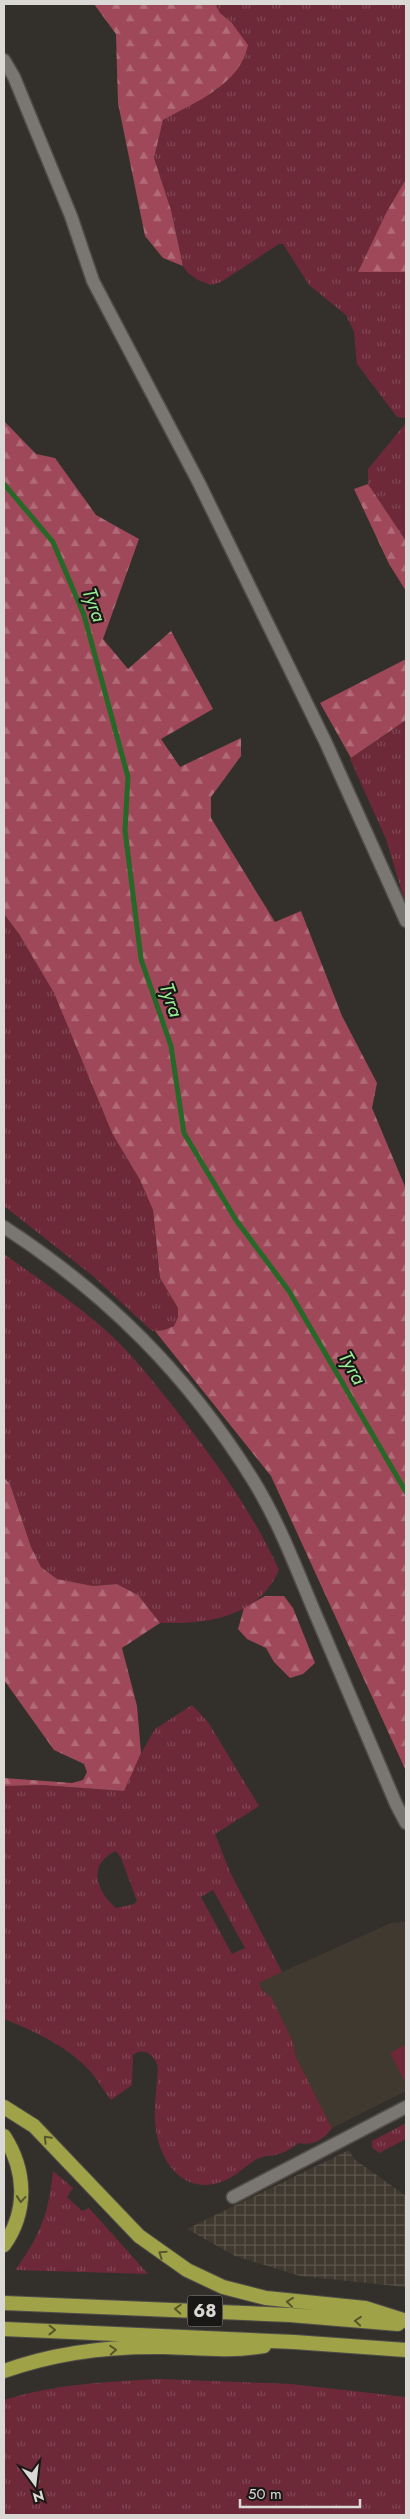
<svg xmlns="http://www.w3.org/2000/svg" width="410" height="2519" font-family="Jost,sans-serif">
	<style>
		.built { fill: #40392f }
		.industrial { fill: url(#industrial-grid) }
		.grass { fill: url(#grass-tufts); fill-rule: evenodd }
		.forest { fill: url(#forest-firs) }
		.garden { fill: #6d2938 }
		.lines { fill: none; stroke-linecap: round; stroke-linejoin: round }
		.stream { stroke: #276727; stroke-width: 5 }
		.minor-casing { stroke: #514e4a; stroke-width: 15 }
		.tertiary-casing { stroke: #514e4a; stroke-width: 15 }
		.trunk-casing { stroke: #514e4a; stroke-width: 16 }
		.minor { stroke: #7a7772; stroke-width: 12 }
		.tertiary { stroke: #7a7772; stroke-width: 12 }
		.trunk { stroke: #a0a248; stroke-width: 14 }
		.oneway { stroke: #56562c }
		.labels { text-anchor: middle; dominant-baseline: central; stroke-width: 4.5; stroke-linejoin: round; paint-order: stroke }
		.shield { fill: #1a1816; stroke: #a19f9c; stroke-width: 1 }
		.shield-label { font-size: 18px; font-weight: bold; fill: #dbd9d6 }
		.water-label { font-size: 20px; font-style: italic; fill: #99ef95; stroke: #1a1816 }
	</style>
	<defs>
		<pattern id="industrial-grid" width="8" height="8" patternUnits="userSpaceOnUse" patternTransform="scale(1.25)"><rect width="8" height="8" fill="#40392f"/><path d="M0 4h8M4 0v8" fill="none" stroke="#5b554c"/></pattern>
		<pattern id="grass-tufts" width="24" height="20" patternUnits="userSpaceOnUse" patternTransform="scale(1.25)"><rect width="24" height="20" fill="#6d2938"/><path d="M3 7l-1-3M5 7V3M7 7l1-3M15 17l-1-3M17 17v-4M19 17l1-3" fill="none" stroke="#814754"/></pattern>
		<pattern id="forest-firs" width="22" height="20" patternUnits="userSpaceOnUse" patternTransform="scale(1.25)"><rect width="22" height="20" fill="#9f4859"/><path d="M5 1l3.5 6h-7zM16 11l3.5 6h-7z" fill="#b06a78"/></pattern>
	</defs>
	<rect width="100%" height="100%" fill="#33302c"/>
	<path class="built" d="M406 1922V2091L332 2128 296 2057 293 2042 272 1998 262 1990 258 1983 391 1923Z"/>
	<path class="industrial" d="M349 2150 354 2159 406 2196V2287L300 2276 235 2256 187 2229Z"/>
	<path class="grass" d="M215 4H406V179L386 213 358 272H406V418L397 417 357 364 354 332 346 315 309 285 283 244H279L221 282 211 285 198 280 188 273 183 266 171 210 154 158 163 120 218 89 231 22 220 13Z
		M406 423V541L368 484V469Z
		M406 720V905L386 839 350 759Z
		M4 914 19 934 54 993 112 1133 140 1180 153 1210 160 1278 178 1308V1317L174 1326 164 1330 152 1331 93 1276 4 1206Z
		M4 1254C41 1281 82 1307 115 1339 136 1359 154 1383 172 1405 212 1457 252 1510 279 1570 258 1618 207 1624 160 1623L138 1595 117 1584 93 1586 57 1579 41 1567 31 1547 10 1484 4 1479Z
		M192 1705 208 1722 259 1806 215 1834 230 1872 282 1972 259 1983 262 1990 272 1998 293 2042 296 2057 332 2128C324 2140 312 2146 299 2143 291 2148 285 2153 275 2155 269 2156 263 2156 257 2159 243 2167 234 2179 218 2183 179 2194 157 2156 155 2121 154 2104 157 2085 158 2068 156 2056 144 2046 133 2055L132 2085 111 2100C103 2090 97 2078 88 2069 65 2045 34 2031 4 2019V1786L42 1785 124 1791 133 1767 155 1729ZM116 1851 121 1858 137 1901 134 1904 116 1908C96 1891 87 1864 116 1851ZM213 1890 245 1948 232 1954 201 1897Z
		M406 2123V2139L379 2153 372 2147V2141Z
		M53 2171 73 2188 67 2197 82 2211 89 2208 148 2274 15 2270C40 2237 49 2212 53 2171Z
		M159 2379 291 2384 406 2397V2515H4V2400C53 2384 107 2382 159 2379Z"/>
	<path class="forest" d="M94 4H215L220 13 231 22 248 45C240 85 195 102 163 120L154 158 171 210 183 266 163 258 145 236 118 103 116 34Z
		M406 179V272H358L386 213Z
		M4 421 36 454 55 458 96 515 139 539 103 639 128 669 171 631 213 709 161 739 180 767 241 738V756L211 797V818L275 922 301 911 342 1016 377 1083 372 1108 406 1189V1771L271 1476 155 1331 164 1330 174 1326 178 1317V1308L160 1278 153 1210 140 1180 112 1133 54 993 19 934 4 914Z
		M368 484 406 541V591L389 564 354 489Z
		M406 659V720L351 758 320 703Z
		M5 1479 10 1484 31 1547 41 1567 57 1579 93 1586 117 1584 138 1595 160 1623 122 1648 137 1706 141 1753 124 1791 42 1785 4 1786V1778L72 1783 83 1780 87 1772 84 1764 54 1750 4 1680Z
		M265 1596H284L293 1608 315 1663 303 1674 290 1678 274 1662 266 1648 247 1639 238 1629 244 1608Z"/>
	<path class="garden" d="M406 2044V2079L404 2080 390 2053Z"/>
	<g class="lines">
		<path class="stream" d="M4 484 53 542 84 615 128 777 125 830 141 959 171 1046 184 1133 236 1220 289 1291 406 1492"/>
		<defs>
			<path id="minor" d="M4 60 14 77 71 216 93 281 199 483 326 743 406 921
				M233 2197 406 2107"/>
			<path id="tertiary" d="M4 1227C107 1294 188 1375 253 1480 279 1522 296 1568 315 1613 342 1677 369 1741 396 1804L406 1823"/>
			<path id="trunk" d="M4 2107 34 2126 139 2236 187 2270 223 2287 266 2298 365 2308 406 2321
				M4 2136C26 2170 28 2211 4 2245
				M4 2303 290 2315 398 2324
				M4 2329 294 2342 406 2350
				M4 2371C54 2353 111 2346 165 2347 201 2348 228 2352 264 2346"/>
		</defs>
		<use href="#minor" class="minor-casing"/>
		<use href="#tertiary" class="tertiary-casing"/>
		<use href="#trunk" class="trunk-casing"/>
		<use href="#minor" class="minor"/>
		<use href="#tertiary" class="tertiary"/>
		<use href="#trunk" class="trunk"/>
	</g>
	<defs><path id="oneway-chevron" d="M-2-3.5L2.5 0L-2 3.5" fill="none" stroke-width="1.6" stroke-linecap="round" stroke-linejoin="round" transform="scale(1.25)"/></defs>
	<g class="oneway">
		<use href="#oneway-chevron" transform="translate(47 2139) rotate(-134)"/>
		<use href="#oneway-chevron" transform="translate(21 2199) rotate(95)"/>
		<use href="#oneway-chevron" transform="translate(162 2254) rotate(-145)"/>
		<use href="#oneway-chevron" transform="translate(290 2302) rotate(-174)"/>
		<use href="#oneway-chevron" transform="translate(178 2309) rotate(-177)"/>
		<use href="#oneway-chevron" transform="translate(358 2321) rotate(-175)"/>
		<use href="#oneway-chevron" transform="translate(52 2330) rotate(1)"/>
		<use href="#oneway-chevron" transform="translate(113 2350) rotate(-4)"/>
	</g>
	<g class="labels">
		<rect class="shield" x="187.5" y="2295.5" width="35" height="31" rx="4"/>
		<g class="shield-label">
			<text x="205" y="2311">68</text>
		</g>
		<g class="water-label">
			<text transform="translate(94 605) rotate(70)">Tyra</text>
			<text transform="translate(171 1000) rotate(71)">Tyra</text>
			<text transform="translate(352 1368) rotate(60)">Tyra</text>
		</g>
	</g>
	<rect width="410" height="2519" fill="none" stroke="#dbd9d6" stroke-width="10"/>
	<g transform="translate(35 2484) rotate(165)" stroke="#1a1816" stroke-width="4" paint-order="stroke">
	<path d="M0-4L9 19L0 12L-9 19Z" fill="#dbd9d6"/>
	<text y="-8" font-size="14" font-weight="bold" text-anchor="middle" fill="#dbd9d6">N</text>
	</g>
	<path d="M240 2499v8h120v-8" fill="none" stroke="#dbd9d6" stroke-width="2.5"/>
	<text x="248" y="2499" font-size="15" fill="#dbd9d6" stroke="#1a1816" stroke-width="4" paint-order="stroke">50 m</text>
</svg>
